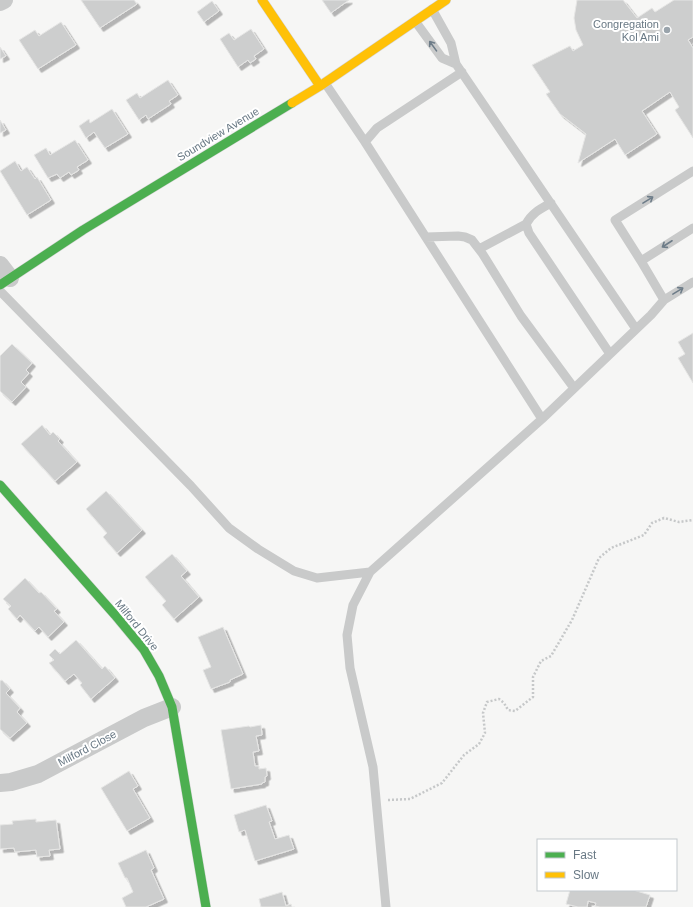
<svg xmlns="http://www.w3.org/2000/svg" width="693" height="907" font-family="Arial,sans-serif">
	<defs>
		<filter id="shadow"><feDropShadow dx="3.5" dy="3.5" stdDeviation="0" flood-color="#0004"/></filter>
	</defs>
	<rect width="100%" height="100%" fill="#f6f6f5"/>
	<!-- building -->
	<path fill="#cdcece" stroke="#e6e6e5" filter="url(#shadow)" d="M81 0H134L137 4 100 28Z
		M322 0H349L331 13Z
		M577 0H623L637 18 652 8 655 12 674 0H693V37L688 40 693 48V138L675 110 679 107 670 92 642 111 657 134 625 155 615 139 578 163 586 134 560 114 546 94 550 92 532 65 570 46 573 51 583 45 576 30 574 18Z
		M212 1 219 11 204 22 197 12Z
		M61 22 76 45 38 69 19 40 35 30 39 36Z
		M251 29 264 49 254 56 256 59 250 63 248 60 238 67 220 39 229 33 234 40Z
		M0 47 6 56 0 59Z
		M168 80 178 95 169 101 171 104 148 119 146 115 139 120 126 100 137 93 140 98Z
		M112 109 128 134 105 148 94 132 86 138 79 126 89 119 90 123Z
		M0 120 6 130 0 133Z
		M75 140 88 160 77 167 79 170 71 175 69 172 60 178 57 174 48 178 34 155 46 148 50 155Z
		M15 161 21 171 27 167 35 179 37 177 51 200 27 215 0 171Z
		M693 333V383L678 358 685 354 678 342Z
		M12 344 32 363 26 370 29 373 21 382 26 387 12 402 0 391V356Z
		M42 425 50 435 53 432 60 439 58 441 77 462 55 481 21 444Z
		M106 491 142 530 117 553 103 537 107 533 86 509Z
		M172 554 187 571 181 576 199 597 174 619 162 605 166 601 145 577Z
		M25 578 39 593 41 592 57 609 54 611 64 622 48 637 39 627 35 631 20 615 17 619 8 609 11 606 3 599Z
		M223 627 243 674 230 680V682L211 689 203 670 211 667 198 637Z
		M76 640 102 669 105 666 115 678 91 699 80 685 82 683 74 674 65 681 49 663 54 660 49 655 55 649 60 654Z
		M2 680 10 689 6 693 20 708 17 712 27 723 10 738 0 729V681Z
		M261 725 262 735 256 736 259 751 253 752 255 766H259V769L266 768 267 776 265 777V782L262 783V784L231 789 221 730 249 726 250 727Z
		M129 771 138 786 133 789 150 818 127 831 101 788Z
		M266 805 272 821 269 822 275 839 289 835 294 849 255 861 245 830 239 832 234 815Z
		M36 819V822L56 820 60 849 49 850 50 856 37 857 36 850 15 852 14 848 0 849V825L13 824 12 821Z
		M146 850 154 868 151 870 164 899 146 907H126L122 898 133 892 127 878H125L118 863Z
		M570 890H633L650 895 646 907H600L595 906 596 903 588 901 587 907H578L566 904Z
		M282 892 286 906 291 904 292 907H261L259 899Z"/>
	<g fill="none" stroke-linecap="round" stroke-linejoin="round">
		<!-- fast casing -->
		<g stroke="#d2d3d3" stroke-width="10">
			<path id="fast" d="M0 285 83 230 292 103
				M0 485 115 615 144 650 159 676 172 707 206 907"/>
		</g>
		<!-- slow casing -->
		<g stroke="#d2d3d3" stroke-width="10">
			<path id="slow" d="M262 0 320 86
				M292 103 320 86 446 0"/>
		</g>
		<!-- path -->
		<path stroke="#c6c8c9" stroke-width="2.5" stroke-dasharray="2 2" stroke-linecap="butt" d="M388 800 410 799 442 783 464 755 479 744 485 733 483 713 487 702 499 699 504 703 508 710 515 711 533 697V677L541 661 551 656 572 620 599 558 611 548 644 535 652 523 664 518 679 522 693 520"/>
		<!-- lane -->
		<path stroke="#c9caca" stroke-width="9" d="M432 9 451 43 456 64 636 329
			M415 21 442 58 456 64
			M325 83 365 142 542 419 651 315 664 300 641 261 615 220 693 171
			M365 142 377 128 462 72
			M551 203C540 209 532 213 526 224L529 233 610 354
			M426 237 458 236 465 237 472 240 482 253 521 316 574 388
			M479 249 526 224
			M641 261 693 228
			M0 291 191 486 229 528 258 549 294 571 317 578 370 572
			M664 300 693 282
			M386 907 373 767 350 668 347 635 353 605 370 572 542 419"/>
		<!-- street -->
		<path stroke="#c9caca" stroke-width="18" d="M0 2 4 0
			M0 265 10 278
			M0 783 11 782 38 774 144 718 172 707"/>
		<!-- fast -->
		<use href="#fast" stroke="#4caf50" stroke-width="9"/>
		<!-- slow -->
		<use href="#slow" stroke="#ffc107" stroke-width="9"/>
	</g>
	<!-- one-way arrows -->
	<defs><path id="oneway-shaft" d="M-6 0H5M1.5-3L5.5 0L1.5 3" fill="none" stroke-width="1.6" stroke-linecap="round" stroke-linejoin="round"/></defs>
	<g stroke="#6d7c88">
		<use href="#oneway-shaft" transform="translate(433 46) rotate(-126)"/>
		<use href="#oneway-shaft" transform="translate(648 200) rotate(-32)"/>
		<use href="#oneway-shaft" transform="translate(667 244) rotate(147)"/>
		<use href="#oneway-shaft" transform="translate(678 291) rotate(-31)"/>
	</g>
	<!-- markers -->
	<circle fill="#9aa4ac" stroke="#fff" stroke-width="1.5" cx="667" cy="30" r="4"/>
	<g text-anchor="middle" stroke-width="4" stroke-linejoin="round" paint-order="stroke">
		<!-- poi labels -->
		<g font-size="11" fill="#687884" stroke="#fff" text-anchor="end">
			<text x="659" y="28">Congregation<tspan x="659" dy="13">Kol Ami</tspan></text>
		</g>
		<!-- street labels -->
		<g font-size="11" fill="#687884" stroke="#fff">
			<text transform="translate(218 134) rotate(-31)" y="4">Soundview Avenue</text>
			<text transform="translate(137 625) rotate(51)" y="4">Milford Drive</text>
			<text transform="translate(87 748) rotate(-28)" y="4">Milford Close</text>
		</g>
	</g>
	<!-- legend -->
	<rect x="537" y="839" width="140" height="52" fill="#ffffff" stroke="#c3c9ce"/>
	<rect x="545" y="852" width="20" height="6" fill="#4caf50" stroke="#c3c9ce"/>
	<text x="573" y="859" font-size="12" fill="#687884">Fast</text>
	<rect x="545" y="872" width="20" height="6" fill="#ffc107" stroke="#c3c9ce"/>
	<text x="573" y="879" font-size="12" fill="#687884">Slow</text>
</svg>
